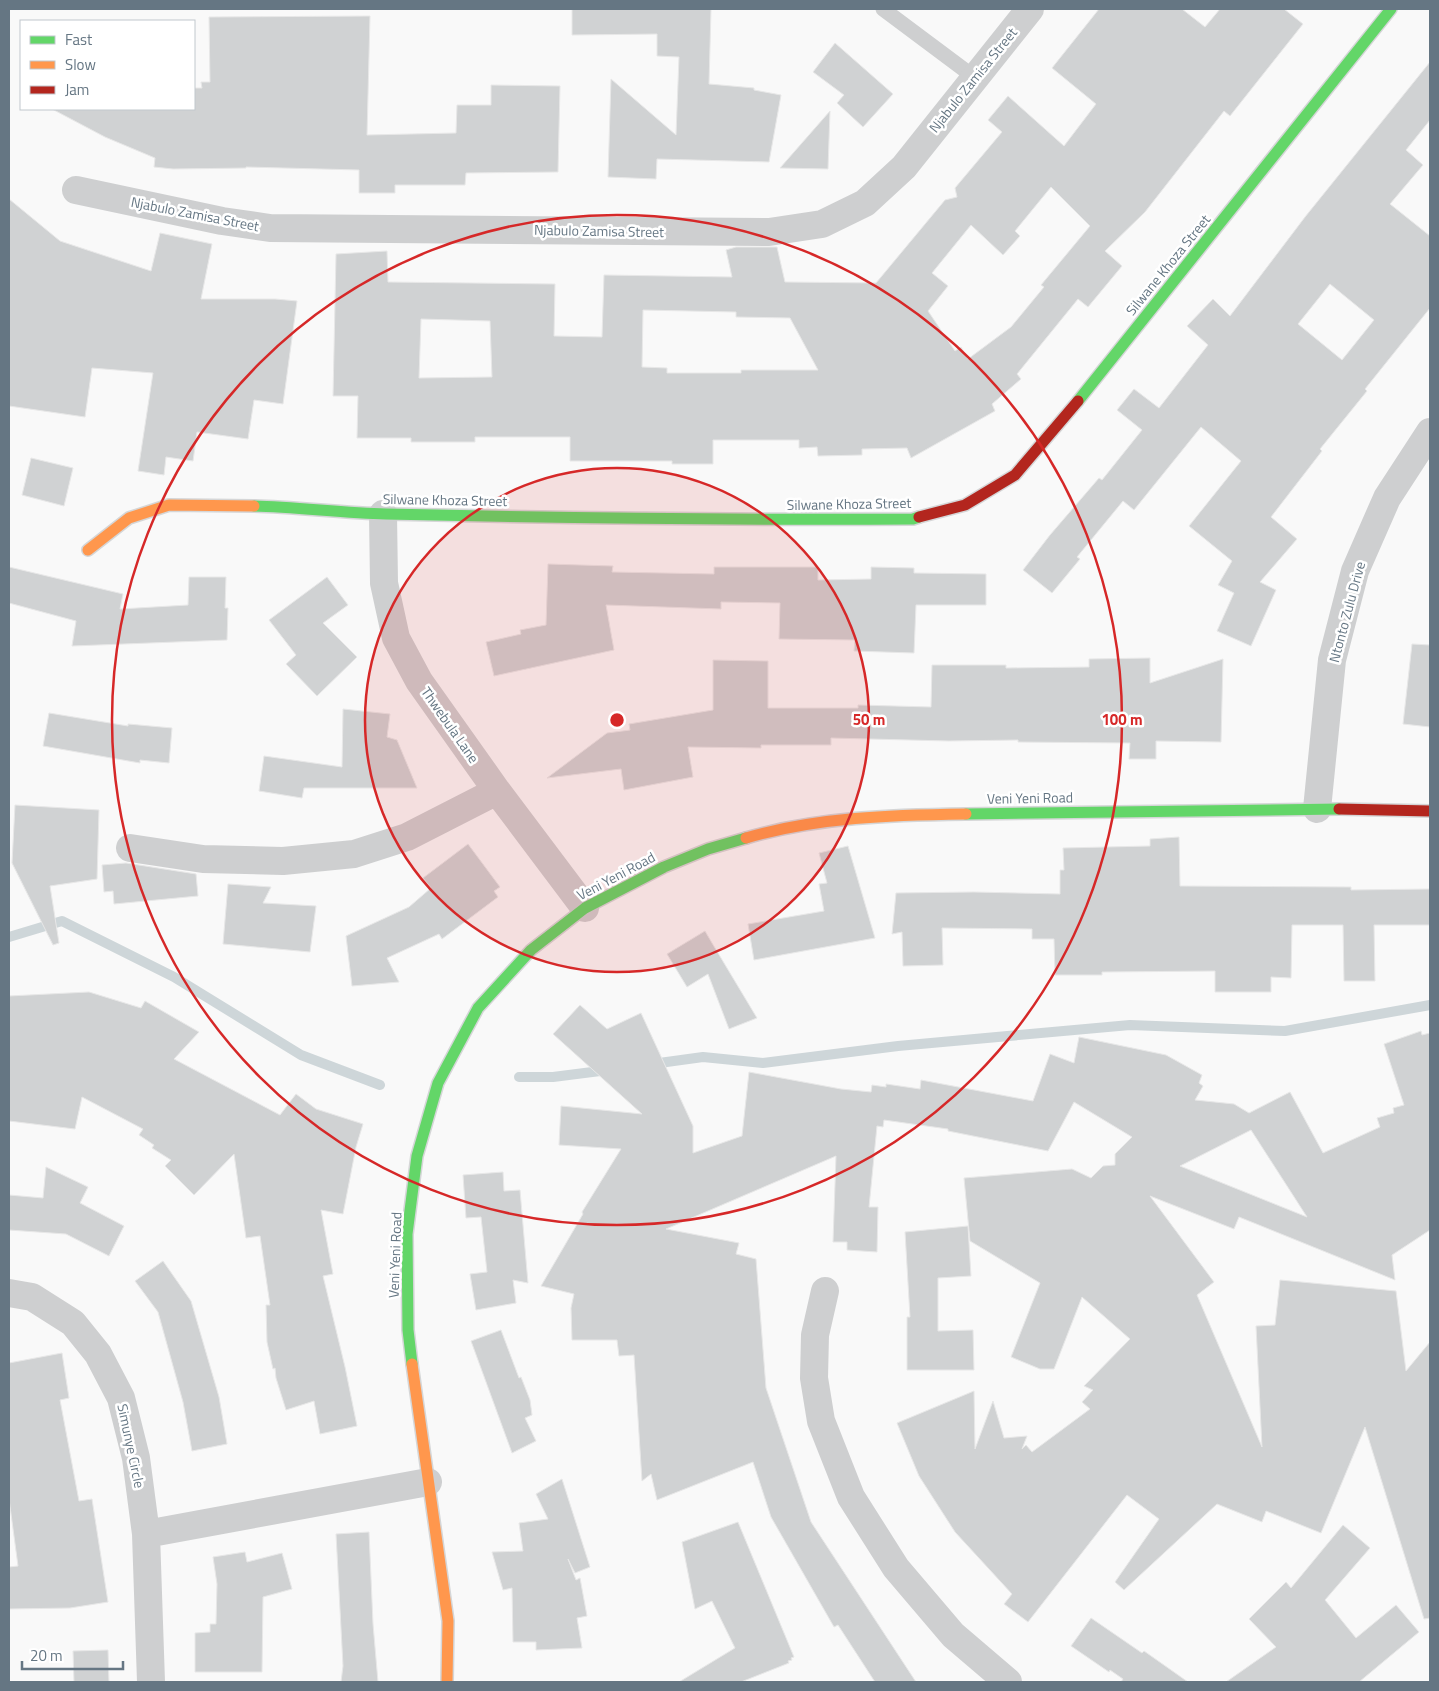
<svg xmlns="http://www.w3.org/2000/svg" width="1439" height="1691" font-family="'Titillium Web',sans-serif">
	<rect width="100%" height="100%" fill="#f9f9f9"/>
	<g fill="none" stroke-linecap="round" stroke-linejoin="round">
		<!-- stream -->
		<path stroke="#ced6d9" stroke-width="10" d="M9 937 62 921 174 977 301 1055 380 1085
			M652 1064 703 1057 763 1063 898 1046 1130 1025 1285 1031 1430 1005
			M519 1077H553L608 1070"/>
	</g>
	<!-- building -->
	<path fill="#d0d2d3" stroke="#e8e8e8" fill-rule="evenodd" d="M572 9H711L709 84 754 88V90L781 95 769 162 657 159 656 179 608 177 611 79 676 135 679 57 657 56V34L572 35Z
		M1099 9H1182L1205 27 1220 9H1284L1303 24 1230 116 1224 111 1145 212 1105 251 1122 266 1088 307 1078 299 1017 374 1021 379 992 404 995 411 911 458 907 448 862 449V455L818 456 817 447 799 448V440H713V464H672V461H570V437H475V442H411V438H357L358 396H333L336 254 387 251 388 282 555 284 554 336 602 337 604 275 732 277 726 250 736 247H777L785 282 876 283 945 200 957 197 955 188 1002 132 988 120 1008 96 1064 146 1096 104 1052 68ZM1051 187 1090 226 1041 285 1044 287 1011 327 968 359 961 347 955 351 928 311 948 286 932 273 971 225 1003 255 1020 236 1015 231ZM643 310 736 312V317L790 318 818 370H741V373H667V368L642 367ZM421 319 490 321 492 377 419 378Z
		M370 16 367 135 456 133 457 105H491V85L560 86 558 172 466 173 465 185H395V193H359V170L246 167V168L173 169 154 167 155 158 105 137 52 109H194V88H202L201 82H210L209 17Z
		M835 43 893 94 863 127 837 103 844 95 813 72Z
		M1430 62V120L1406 150 1423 165 1390 204 1430 236V308L1365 389 1367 391 1320 449 1322 451 1271 517 1297 539 1260 582 1276 590 1251 646 1217 631 1234 593 1218 585 1232 561 1189 526 1241 461 1201 427 1134 510 1123 501 1077 557 1080 559 1052 593 1023 570 1050 535 1099 478 1102 480 1142 430 1117 410 1134 389 1159 408 1208 345 1187 326 1213 299 1230 316 1305 217ZM1330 284 1374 320 1342 360 1298 324Z
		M830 111 828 169 780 168Z
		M9 199 60 241 151 271 160 233 212 244 201 299H275L297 301 283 404 254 400 248 439 197 432 193 461 166 457 164 475 138 471 153 373 92 368 85 417 9 406Z
		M31 458 73 468 64 506 22 495Z
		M548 564 613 566 612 572 714 574V567H818V580L871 579V567L914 568V573L986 574V605H916L914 653 854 651 855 640 779 639 780 603 721 602V609L606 605 614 650 494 676 486 642 521 634 520 630 546 625Z
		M9 567 123 594 120 609 188 605 189 577H226L225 608H228L227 640 72 646 76 621 9 603Z
		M327 577 348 605 323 623 357 657 317 696 286 664 296 655 269 620Z
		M1412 644 1430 645V727L1403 724Z
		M1150 658V683L1223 659 1221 742 1156 741V759H1129L1130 743 1018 742V740L949 741 831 738V745H761V748L688 747 693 777 624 790 621 769 547 778 607 733 630 730 629 724 713 710V660L768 661V708H858V705L931 707 932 665H1006V668L1089 667V659Z
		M343 709 390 714 387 737 397 740 417 788H304L302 798 259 791 264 756 342 767Z
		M49 713 128 726V724L172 728 169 763 140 760V763L43 746Z
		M15 805 99 810 97 879 50 886 59 943 53 945 12 863Z
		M1179 837 1180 886 1351 887V890L1430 889V925H1374L1375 981H1344L1343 925H1292L1291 978 1271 977V992H1215V971L1102 972V975H1055L1054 939H1032V929L942 928 943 965 903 966 902 932 892 934 896 893 974 892 1060 894V870H1064L1063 848 1150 846V839Z
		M468 844 500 887 494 891 498 897 442 939 439 934 387 958 399 982 352 986 346 936 409 907 431 888 423 878Z
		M848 846 875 938 754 960 748 924 824 911 819 884 827 883 819 853Z
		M126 863 196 874 198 896 114 904 113 891 104 892 102 865Z
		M228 884 271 887 263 903 316 906 310 952 223 944Z
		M705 931 712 943 757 1018 729 1029 708 974 687 987 667 954Z
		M89 992 141 1008 145 1001 199 1032 174 1059 280 1115 296 1094 316 1109 363 1124 356 1147 343 1214 321 1210 333 1274 323 1276 345 1367 357 1426 320 1434 314 1401 286 1410 276 1378 275 1368 273 1369 267 1342 266 1305H270L260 1236 246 1238 234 1154 194 1195 165 1166 171 1160 152 1148 154 1145 139 1135 143 1129 82 1097 75 1129 9 1121V996Z
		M580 1005 607 1029 641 1013 693 1126V1153L742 1136 749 1072 841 1089 871 1092 872 1085 886 1087V1084L920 1089 921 1080 1033 1101 1050 1054 1074 1063 1079 1037 1166 1055 1202 1075 1199 1083 1203 1086 1195 1100 1234 1104 1249 1113 1290 1092 1323 1153 1380 1127 1377 1118 1394 1113 1393 1108 1404 1105 1384 1044 1421 1031 1422 1035 1430 1033V1230L1392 1255 1395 1280 1239 1217 1234 1229 1150 1196 1214 1282 1197 1295 1262 1447 1256 1326 1275 1325 1280 1280 1396 1291 1406 1371 1430 1342V1618L1424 1619 1365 1427 1321 1533 1266 1511 1262 1522 1217 1504 1124 1590 1115 1582 1159 1519 1127 1495 1028 1622 1004 1604 1012 1594 955 1532 919 1476 897 1423 974 1391 975 1449 993 1401 1004 1438 1027 1436 1022 1449 1026 1445 1032 1452 1090 1409 1082 1402 1093 1390 1084 1386 1130 1339 1082 1297 1054 1369H1040L1011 1357 1040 1283 970 1241 964 1178 1072 1169 1091 1178 1103 1166 1115 1165V1154L1132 1137 1074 1102 1048 1151 948 1131V1129L884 1120 883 1127 877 1126 869 1207H878L877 1252 847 1250V1242H833L836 1156 666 1229 739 1243 736 1254 756 1259 766 1388 811 1522 916 1682H875L838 1625 834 1627 771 1517 753 1462 657 1500 651 1474 642 1481 634 1355 619 1356 617 1340H572L571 1308 574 1294 541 1286 583 1214 582 1212 621 1149 559 1145 561 1106 642 1114 553 1034ZM1251 1130 1307 1217 1180 1166Z
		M46 1167 88 1187 80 1203 124 1226 109 1256 66 1234 9 1230V1195L43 1198Z
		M503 1172 504 1191 520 1190 528 1283 513 1280 516 1303 476 1310 470 1274 487 1272 481 1217 466 1218 463 1175Z
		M968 1226 971 1276 938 1278V1331L973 1330 974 1370H907V1317H910L905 1232Z
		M163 1261 191 1301 219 1397 227 1444 192 1451 183 1402 158 1312 135 1281Z
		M501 1330 519 1378 521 1377 530 1400 532 1415 525 1418 536 1441 512 1453 471 1341Z
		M62 1353 69 1398 60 1400 79 1501 92 1499 108 1602 70 1608 9 1609V1567L18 1566 9 1499V1363Z
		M562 1479 590 1567 575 1573 568 1559 576 1580 580 1578 587 1616 577 1618 582 1648 536 1650V1642H513L512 1588 503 1590 492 1552 523 1551 519 1523 548 1519 536 1494Z
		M738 1522 794 1657 791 1658 792 1660 788 1661 789 1663 741 1682H679L735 1648 712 1601 695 1609 682 1542Z
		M1343 1525 1370 1548 1325 1600 1356 1638 1396 1605 1419 1632 1359 1682H1226L1276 1647 1249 1619 1286 1582 1291 1588Z
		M369 1532 373 1624 378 1682H341L343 1666 336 1534Z
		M245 1552 247 1562 282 1553 292 1589 263 1597 262 1672H195V1633L210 1632V1624H216L217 1584 213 1557Z
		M1091 1618 1142 1653 1144 1651 1188 1682H1121L1123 1679 1110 1670 1109 1672 1071 1646Z
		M108 1650 109 1682H74L73 1651Z"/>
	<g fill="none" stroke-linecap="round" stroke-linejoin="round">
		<!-- fast casing -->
		<g stroke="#d5d6d7" stroke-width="14">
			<path id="fast" d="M1078 401 1391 9
				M254 506C298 507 342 513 386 514 562 518 737 520 913 519L919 517
				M966 814 1339 809
				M412 1364 408 1330 407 1234 417 1156 438 1083 478 1008 531 950 585 908 664 867 708 849 746 838"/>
		</g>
		<!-- slow casing -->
		<g stroke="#d5d6d7" stroke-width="14">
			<path id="slow" d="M88 550 129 518 169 505 254 506
				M746 838C817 817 893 815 966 814
				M412 1364 448 1621 447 1682"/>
		</g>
		<!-- jam casing -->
		<g stroke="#d5d6d7" stroke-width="14">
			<path id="jam" d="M919 517 965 505 1015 475 1078 401
				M1339 809 1430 811"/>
		</g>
		<!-- lane -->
		<path stroke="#cecfd0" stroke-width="15" d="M883 9 974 77"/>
		<!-- street -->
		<path stroke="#cecfd0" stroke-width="28" d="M76 190 222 221 270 228 769 232 822 224 865 203 904 167 1030 9
			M383 514 384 583 396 638 419 681 497 791 585 908
			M1317 809 1332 660 1355 571 1387 498 1430 432
			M130 848 203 859 283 861 354 854 407 837 497 791
			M825 1291 815 1335 814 1378 821 1421 851 1497 896 1568 953 1635 1008 1682
			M9 1293 32 1297 73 1323 98 1354 121 1398 136 1458 146 1534 151 1682
			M146 1534 428 1482"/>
		<!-- fast -->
		<use href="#fast" stroke="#63d668" stroke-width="11"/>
		<!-- slow -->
		<use href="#slow" stroke="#ff974d" stroke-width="11"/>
		<!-- jam -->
		<use href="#jam" stroke="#b3261e" stroke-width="11"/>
	</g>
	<!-- distance rings -->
	<circle cx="617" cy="720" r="252" fill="#d62828" fill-opacity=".12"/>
	<g fill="none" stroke="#d62828" stroke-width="2.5">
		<circle cx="617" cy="720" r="252"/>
		<circle cx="617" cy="720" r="505"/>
	</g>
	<g text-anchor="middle" stroke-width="5" stroke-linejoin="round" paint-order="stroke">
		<!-- street labels -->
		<g font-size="14" fill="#657683" stroke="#fff">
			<text transform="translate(973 80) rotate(-51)" y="5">Njabulo Zamisa Street</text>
			<text transform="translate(195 214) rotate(11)" y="5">Njabulo Zamisa Street</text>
			<text transform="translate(599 231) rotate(1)" y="5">Njabulo Zamisa Street</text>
			<text transform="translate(1168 265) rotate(-51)" y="5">Silwane Khoza Street</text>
			<text transform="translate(445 500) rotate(1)" y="5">Silwane Khoza Street</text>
			<text transform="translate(849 504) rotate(-1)" y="5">Silwane Khoza Street</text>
			<text transform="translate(1347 612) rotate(-75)" y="5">Ntonto Zulu Drive</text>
			<text transform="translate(450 725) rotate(55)" y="5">Thwebula Lane</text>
			<text transform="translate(1030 798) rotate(-1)" y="5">Veni Yeni Road</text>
			<text transform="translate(616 876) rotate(-28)" y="5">Veni Yeni Road</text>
			<text transform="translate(395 1255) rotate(-88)" y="5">Veni Yeni Road</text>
			<text transform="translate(131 1446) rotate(78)" y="5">Simunye Circle</text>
		</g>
	</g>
	<circle cx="617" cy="720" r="8" fill="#d62828" stroke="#fff" stroke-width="2.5"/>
	<g font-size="15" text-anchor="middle" font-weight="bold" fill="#d62828" stroke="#fff" stroke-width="5" stroke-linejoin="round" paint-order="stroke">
		<text x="869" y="725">50 m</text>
		<text x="1122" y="725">100 m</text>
	</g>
	<!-- border -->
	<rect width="1439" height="1691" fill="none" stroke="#657683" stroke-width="20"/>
	<!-- legend -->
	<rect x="20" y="20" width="175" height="90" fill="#ffffff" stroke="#c1c8cd"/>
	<rect x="30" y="36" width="25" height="8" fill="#63d668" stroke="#c1c8cd"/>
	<text x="65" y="45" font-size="15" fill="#657683">Fast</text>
	<rect x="30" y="61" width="25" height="8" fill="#ff974d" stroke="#c1c8cd"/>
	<text x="65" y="70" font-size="15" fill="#657683">Slow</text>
	<rect x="30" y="86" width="25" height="8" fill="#b3261e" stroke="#c1c8cd"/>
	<text x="65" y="95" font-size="15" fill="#657683">Jam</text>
	<!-- scale -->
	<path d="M22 1661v8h101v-8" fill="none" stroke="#657683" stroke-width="2.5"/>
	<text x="30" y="1661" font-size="15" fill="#657683" stroke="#ffffff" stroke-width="4" paint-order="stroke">20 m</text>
</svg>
